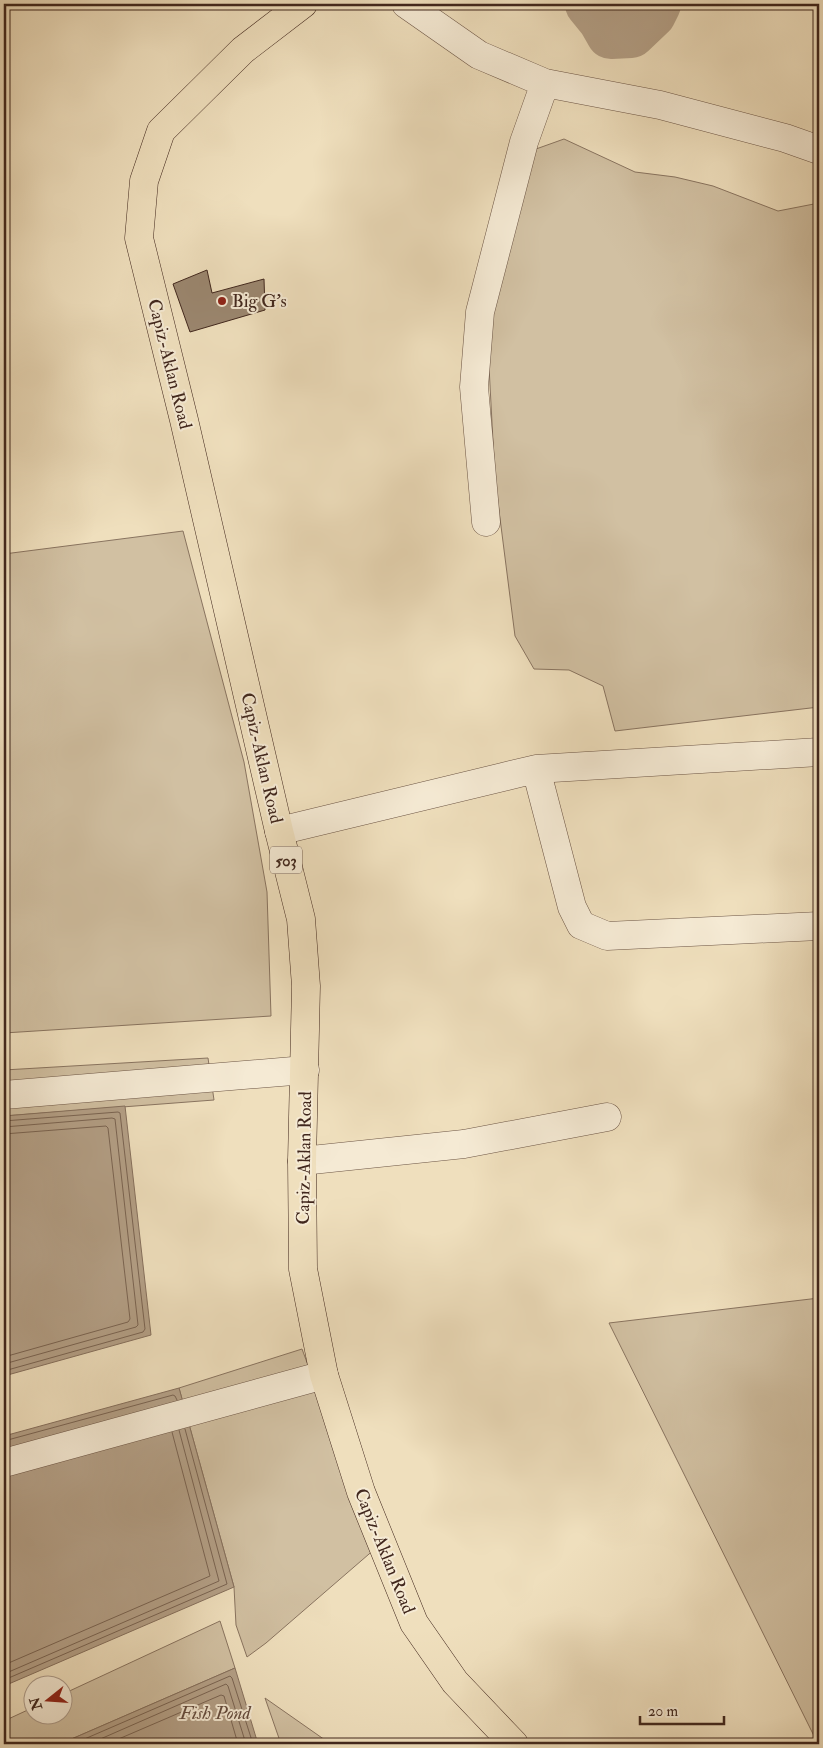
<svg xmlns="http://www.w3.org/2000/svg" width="823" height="1748" font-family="'IM FELL Double Pica',serif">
	<rect width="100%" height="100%" fill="#efdfbd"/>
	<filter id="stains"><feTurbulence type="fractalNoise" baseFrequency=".004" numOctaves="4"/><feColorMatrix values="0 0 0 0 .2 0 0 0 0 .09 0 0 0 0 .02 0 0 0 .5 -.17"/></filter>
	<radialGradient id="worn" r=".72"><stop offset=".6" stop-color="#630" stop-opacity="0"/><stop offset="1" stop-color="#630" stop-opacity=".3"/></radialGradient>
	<!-- green -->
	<path fill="#d1c0a2" stroke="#897460" d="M564 139 635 172 675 177 713 186 778 211 819 203V707L615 731 603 686 569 670 534 669 515 636 495 479 487 329 522 154Z
		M183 531 244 762 267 892 271 1016 4 1033V554Z
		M208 1058 214 1100 4 1116V1070Z
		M819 1298V1744H818L609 1323Z
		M302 1349 376 1548 266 1643 247 1657 236 1625 234 1587 179 1388Z
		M220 1621 235 1668 60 1744H4V1721L32 1708V1716H62L63 1694Z
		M265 1698 325 1740 329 1744H281Z"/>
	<!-- water -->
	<path fill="#b4a087" stroke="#86705d" d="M125 1106 151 1335 4 1376V1116Z
		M179 1388 234 1587 4 1686V1436Z
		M235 1668 258 1744H60Z"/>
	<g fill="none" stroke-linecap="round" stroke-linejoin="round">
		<!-- shore -->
		<path stroke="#7a6452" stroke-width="1" d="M4 1121 118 1112 120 1113 145 1329 143 1332 4 1371
			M4 1127 112 1118 115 1119 138 1325 136 1327 4 1364
			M4 1134 106 1126 108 1128 130 1319 128 1322 4 1357
			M4 1441 173 1395 175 1396 177 1400
			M4 1665 210 1576 172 1432
			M4 1674 219 1581 179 1430
			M4 1680 227 1584 185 1429
			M73 1744 230 1676 232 1678 253 1744
			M89 1744 226 1684 228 1686 246 1744
			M107 1744 221 1695 224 1696 238 1744"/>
		<!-- river -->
		<path stroke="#b4a087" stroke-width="50" d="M590 4 603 20 611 34 631 33 651 14 656 4"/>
	</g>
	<!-- building -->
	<path fill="#9b8770" stroke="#41271d" d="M207 270 212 293 264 279 265 310 190 332 173 284Z"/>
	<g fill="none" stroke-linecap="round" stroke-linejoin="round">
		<!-- minor casing -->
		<g stroke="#6c5545" stroke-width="29">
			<path id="minor" d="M406 4 479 55 545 83 660 105 785 138 819 150
				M486 522 474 387 480 312 524 142 545 83
				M536 769 572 907 581 925 607 936 819 926
				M279 831 536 769 819 752
				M4 1095 305 1070
				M302 1161 464 1144 607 1117
				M4 1463 324 1375"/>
		</g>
		<!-- major casing -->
		<g stroke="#41271d" stroke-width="29">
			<path id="major" d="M303 4 243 50 161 131 144 181 139 238 184 420 279 831 301 919 306 986 302 1161 303 1269 324 1375 361 1492 414 1623 455 1682 514 1744"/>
		</g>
		<!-- minor -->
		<use href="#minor" stroke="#f5ead4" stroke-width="28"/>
		<!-- major -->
		<use href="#major" stroke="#efdfbd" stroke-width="28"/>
	</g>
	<!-- markers -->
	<circle fill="#8f2418" stroke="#f5ead4" stroke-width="2" cx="222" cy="301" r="5"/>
	<g text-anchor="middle" stroke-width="4" stroke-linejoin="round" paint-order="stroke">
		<!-- shield labels -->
		<rect fill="#f5ead4" stroke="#776254" stroke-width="1" x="270" y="846.5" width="32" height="27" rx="4"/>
		<g font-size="16" font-weight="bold" fill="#41271d">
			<text x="286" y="866">503</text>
		</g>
		<!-- poi labels -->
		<g font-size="18" fill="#41271d" stroke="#f5ead4" text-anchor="start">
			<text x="232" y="307">Big G's</text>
		</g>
		<!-- street labels -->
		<g font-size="18" fill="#41271d" stroke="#f5ead4">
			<text transform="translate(170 364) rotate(76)" y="6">Capiz-Aklan Road</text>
			<text transform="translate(262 758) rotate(77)" y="6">Capiz-Aklan Road</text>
			<text transform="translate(304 1158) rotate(-89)" y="6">Capiz-Aklan Road</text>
			<text transform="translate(385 1551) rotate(68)" y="6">Capiz-Aklan Road</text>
		</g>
		<!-- water labels -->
		<g font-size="19" font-style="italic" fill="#644b3d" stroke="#f5ead4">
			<text x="215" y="1719">Fish Pond</text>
		</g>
	</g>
	<!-- margin -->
	<rect width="823" height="1748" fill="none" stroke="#efdfbd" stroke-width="20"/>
	<rect x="5" y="5" width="813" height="1738" fill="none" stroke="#41271d" stroke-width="2.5"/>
	<rect x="10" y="10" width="803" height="1728" fill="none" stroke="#41271d"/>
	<!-- north arrow -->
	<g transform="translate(48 1700) rotate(253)"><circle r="24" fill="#f5ead4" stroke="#ad9c8b"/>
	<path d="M0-4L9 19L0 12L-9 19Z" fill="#8f2418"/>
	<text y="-8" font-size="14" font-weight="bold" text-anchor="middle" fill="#41271d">N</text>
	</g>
	<!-- scale -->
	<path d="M640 1716v8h84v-8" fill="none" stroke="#41271d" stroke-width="2.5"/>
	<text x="648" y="1716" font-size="15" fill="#41271d" stroke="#f5ead4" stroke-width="4" paint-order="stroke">20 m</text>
	<rect width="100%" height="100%" filter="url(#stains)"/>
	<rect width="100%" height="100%" fill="url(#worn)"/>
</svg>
